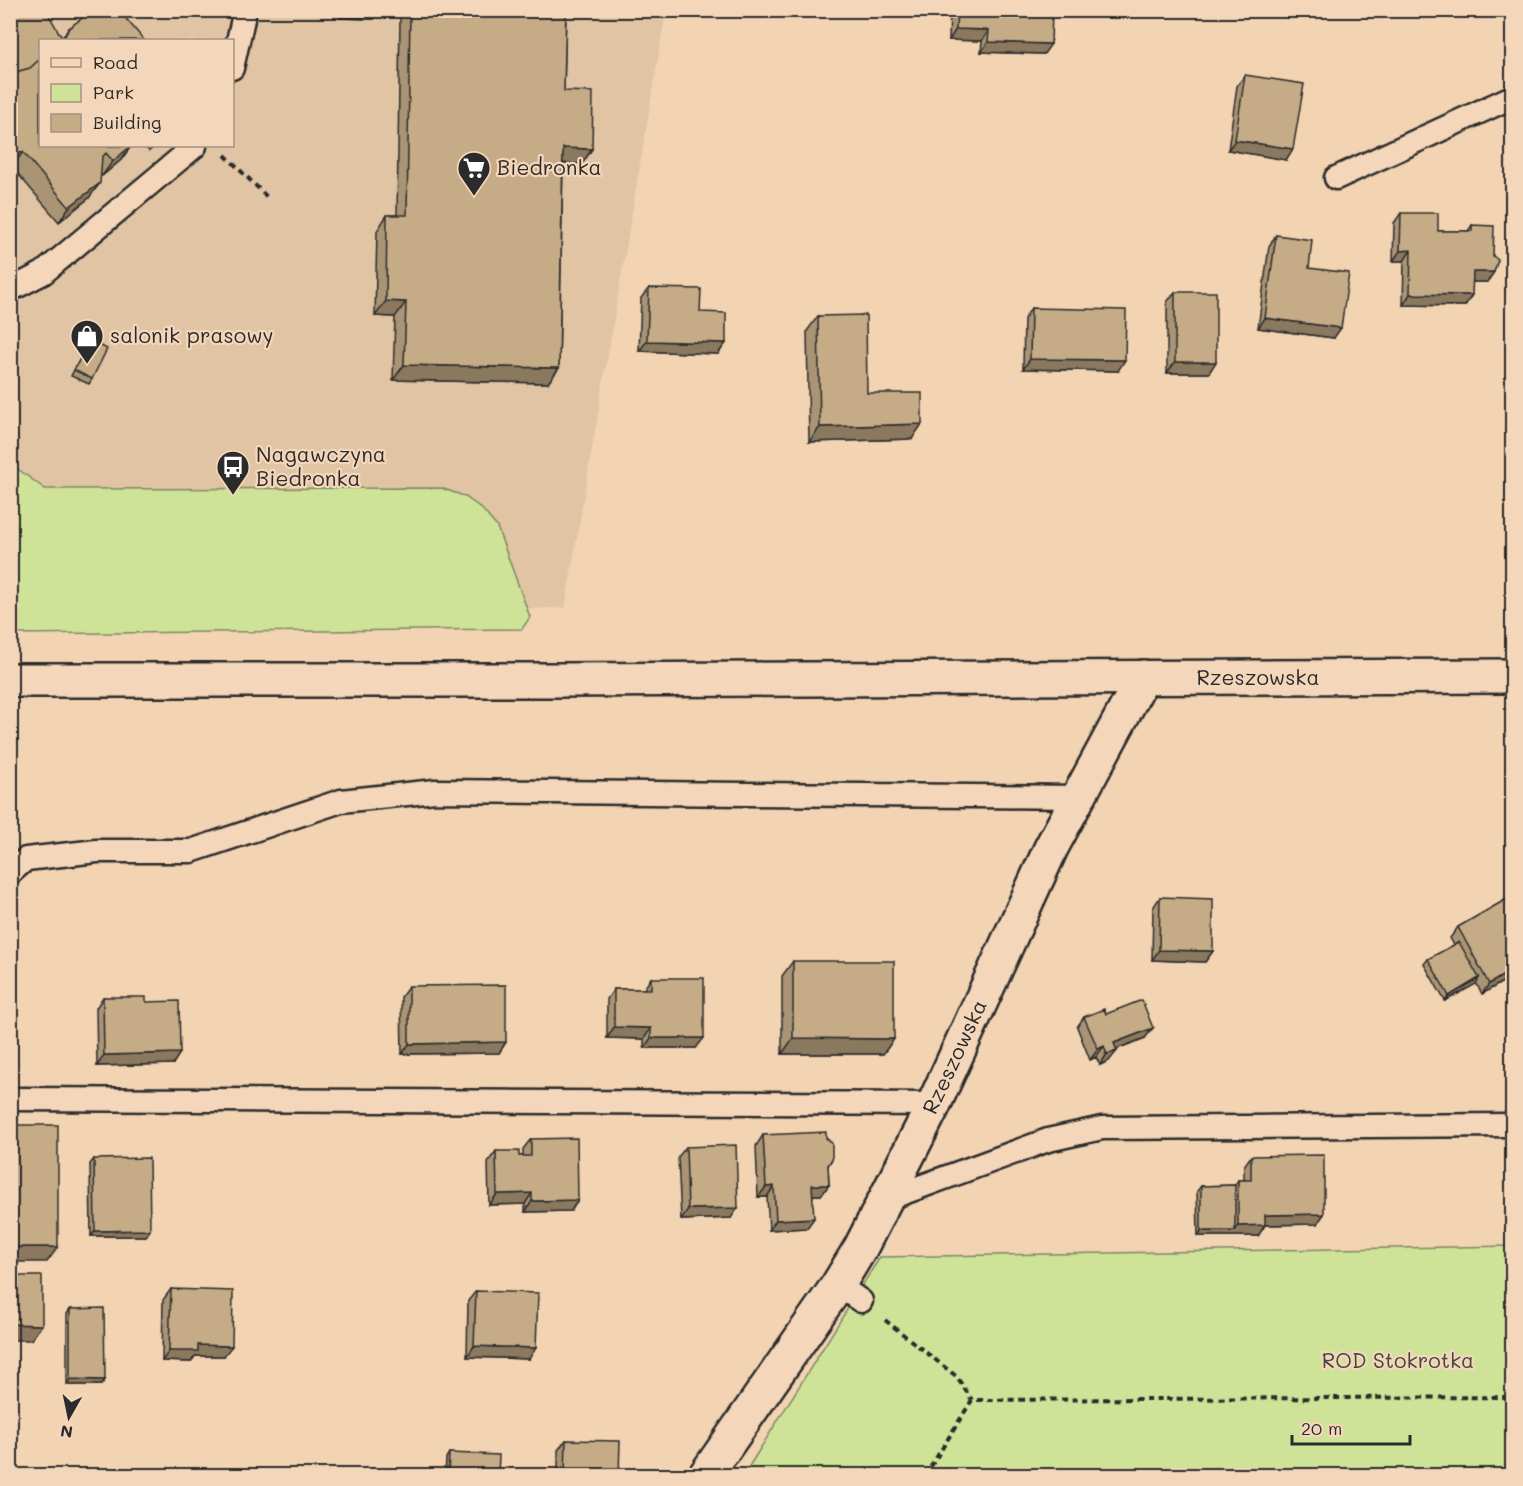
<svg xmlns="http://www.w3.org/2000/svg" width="1523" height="1486" font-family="Mali,sans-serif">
	<rect width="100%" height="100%" fill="#f2d3b2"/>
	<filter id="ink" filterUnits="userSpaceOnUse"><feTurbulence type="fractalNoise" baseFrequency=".0167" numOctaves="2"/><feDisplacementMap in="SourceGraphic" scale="12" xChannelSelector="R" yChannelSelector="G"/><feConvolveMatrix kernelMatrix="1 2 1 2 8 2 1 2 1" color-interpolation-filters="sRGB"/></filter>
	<g filter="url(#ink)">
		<!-- built -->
		<path fill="#e0c4a3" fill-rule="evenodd" d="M10 11H666L565 608 11 615ZM40 40H232V146H40Z"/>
		<!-- green -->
		<path fill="#cfe398" stroke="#7d8762" stroke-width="1.5" d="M11 464 45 489 441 488 464 496 481 508 497 527 530 617 522 629 11 634Z
			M1512 1246V1475L743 1476 880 1257Z"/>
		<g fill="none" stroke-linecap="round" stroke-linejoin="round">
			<!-- lane casing -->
			<g stroke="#2b2b2b" stroke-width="27">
				<path id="lane" d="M232 68 245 10
					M1336 178 1512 97
					M10 290 43 273 195 146
					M10 873 26 859 97 851H191L341 801 435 791 1079 797
					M10 1099 934 1104
					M887 1199 1048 1140 1102 1128 1512 1125
					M838 1285 861 1301"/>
			</g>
			<!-- street casing -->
			<g stroke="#2b2b2b" stroke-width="38">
				<path id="street" d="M705 1476 838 1285 861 1247 934 1104 1051 848 1143 677"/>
			</g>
			<!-- secondary casing -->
			<g stroke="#2b2b2b" stroke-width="38">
				<path id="secondary" d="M10 680H556L1512 676"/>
			</g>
			<!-- path -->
			<path stroke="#2b2b2b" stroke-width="4" stroke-dasharray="6 4.5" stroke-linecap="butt" d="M225 155 269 199
				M885 1320 956 1376 972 1400
				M925 1476 972 1400 1512 1397"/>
			<!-- lane -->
			<use href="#lane" stroke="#f4d6ba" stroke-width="22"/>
			<!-- street -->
			<use href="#street" stroke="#f4d6ba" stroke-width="33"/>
			<!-- secondary -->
			<use href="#secondary" stroke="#f4d6ba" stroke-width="33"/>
		</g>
		<!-- wall -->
		<path fill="#a99474" stroke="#2b2b2b" stroke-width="1.5" d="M10 10H48L46 12 62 38 69 28 84 17 89 10H122L40 146H156L149 151 146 148 131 146 121 160 102 176 100 174 89 198 59 222 12 167H10Z
			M341 10H378V14L374 19 340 18Z
			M405 10H566L564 91 592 149 582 164H563L559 368 548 383 393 380 395 317 375 316 377 231 387 215H397L400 19Z
			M950 10H1052L1044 54 981 52 982 41 949 40Z
			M1245 75 1286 160 1228 150 1237 86Z
			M1401 213 1438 231H1468L1472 225 1493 256 1494 272 1487 282H1472L1465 306 1403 305 1404 261H1393L1394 223Z
			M1276 235 1309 268 1334 338 1258 328 1269 246Z
			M649 288 700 312 726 343 718 354 639 351 641 298Z
			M1175 292 1209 373H1167V302Z
			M1031 308 1118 371 1023 369 1024 319Z
			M818 316 867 393 912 439 809 442 807 331Z
			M90 340 92 379 89 384 71 376Z
			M1512 896V989H1511L1506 980 1482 994 1476 983 1445 1001 1424 964 1428 959 1454 945 1450 938 1458 927Z
			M1160 897 1213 951 1205 962 1152 960 1153 908Z
			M793 961 894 1039 883 1054H782V976Z
			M651 978 696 1048H644V1039L607 1038V999L614 989H644Z
			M409 986 506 1042 499 1053 402 1054 401 997Z
			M103 997 146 1002 173 1064 97 1066 96 1008Z
			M1106 1014 1145 1038 1116 1049 1109 1061 1100 1065 1096 1057 1090 1060 1077 1027 1084 1017Z
			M763 1135 826 1138 832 1159 828 1166 829 1185 821 1195H813L807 1228 769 1230 767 1197H758L756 1146Z
			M531 1139 578 1200 571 1211 525 1212V1204L489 1205 488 1162 496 1151 519 1156H523V1149Z
			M686 1147 731 1218 681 1220 678 1157Z
			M1251 1156 1324 1214 1317 1224 1265 1225 1258 1236H1198L1197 1191 1201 1186 1235 1185 1238 1180H1244V1166Z
			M94 1159 150 1230 146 1236H91L90 1164Z
			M171 1289 224 1356H195L191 1362 162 1361 163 1300Z
			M476 1291 529 1359 467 1357 468 1301Z
			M70 1309 105 1380 101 1385H67V1314Z
			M566 1440 619 1476H558V1450Z
			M449 1453 498 1476H445L446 1458Z"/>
		<!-- shaded-wall -->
		<path fill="#8a785e" stroke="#2b2b2b" stroke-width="1.5" d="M344 13 378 14 374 19 340 18Z
			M956 29 989 30 982 41 949 40Z
			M988 42 1051 44 1044 54 981 52Z
			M1235 140 1293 149 1286 160 1228 150Z
			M129 146H148L146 148 131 146 121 160 102 176 113 161Z
			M563 148 592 149 582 164 552 163Z
			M13 152H23L12 167H10V156Z
			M100 183 89 198 59 222 69 207Z
			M1411 250 1404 261H1393L1400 251Z
			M1473 272H1494L1487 282H1465Z
			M1410 294 1472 295 1465 306 1403 305Z
			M386 301 406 302 395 317 375 316Z
			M1265 318 1341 328 1334 338 1258 328Z
			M647 341 726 343 718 354 639 351Z
			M1030 359 1125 360 1118 371 1023 369Z
			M1175 362H1216L1209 373H1167Z
			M404 365 559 368 548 383 393 380Z
			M922 424 912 439 809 442 820 427Z
			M1159 950 1213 951 1205 962 1152 960Z
			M1512 970 1506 980 1482 994 1489 984Z
			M1479 978 1476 984 1445 1001 1449 996Z
			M614 1027 651 1028 644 1039 607 1038Z
			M1153 1028 1145 1038 1106 1053 1114 1043Z
			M651 1038H704L696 1048H644Z
			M793 1038 894 1039 883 1054H782Z
			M506 1042 499 1053 402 1054 409 1044Z
			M1104 1046 1096 1057 1090 1060 1098 1049Z
			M1117 1051 1109 1061 1100 1065 1107 1054Z
			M180 1053 173 1064 97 1066 104 1055Z
			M812 1185H829L821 1195H805Z
			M774 1186 767 1197H758L766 1187Z
			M532 1193 525 1204 489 1205 497 1194Z
			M578 1200 571 1211 525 1212 532 1201Z
			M738 1208 731 1218 681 1220 688 1209Z
			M1324 1214 1317 1224 1258 1225 1265 1215Z
			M814 1218 807 1228 769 1230 776 1220Z
			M1265 1225 1258 1236H1198L1201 1231H1235L1238 1226Z
			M150 1230 146 1236H91L95 1231Z
			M10 1247H58L47 1262H10Z
			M10 1324 42 1325 31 1340H10Z
			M198 1345 232 1346 224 1356H195L191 1362 162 1361 169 1351Z
			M474 1346 536 1348 529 1359 467 1357Z
			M70 1379 105 1380 101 1385H67Z"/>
		<!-- building -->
		<path fill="#c5ac87" stroke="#2b2b2b" stroke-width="1.5" d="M10 10H46L62 38 61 40H40V59L30 68 19 71 10 79Z
			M93 10H122V14L144 40H61L64 38 69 28Z
			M344 10H378V14L344 13Z
			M410 10H566L564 91 593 92 592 149 563 148 559 368 404 365 406 302 386 301 387 215H407Z
			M957 10H1052L1051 44 988 42 989 30 956 29Z
			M40 59V146H131L113 161 106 153 102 157 100 183 69 207 23 152H13L10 148V79L19 71 30 68Z
			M1245 75 1304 84 1293 149 1235 140Z
			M1401 213H1438V231H1472V225L1494 226 1493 256 1498 260 1494 272H1473L1472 295 1410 294 1411 250 1400 251Z
			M1276 235 1312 240 1309 268 1349 273 1341 328 1265 318Z
			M649 288 701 289 700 312 726 313V343L647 341Z
			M1175 292H1216V362H1175Z
			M1031 308 1126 310 1125 360 1030 359Z
			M866 315 867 393H922V424L820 427 818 316Z
			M90 340 107 349 92 379 74 370Z
			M1512 896V970L1489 984 1458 927Z
			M1160 897 1213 899V951L1159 950Z
			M1459 942 1479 978 1449 996 1428 959Z
			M793 961H894V1039L793 1038Z
			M651 978H704V1038H651V1028L614 1027V989H651Z
			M506 985V1042L409 1044V986Z
			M103 997H146V1002L179 1001 180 1053 104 1055Z
			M1142 1000 1153 1028 1114 1043 1117 1051 1107 1054 1104 1046 1098 1049 1084 1017 1104 1009 1106 1014Z
			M10 1125H58V1247H10Z
			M826 1132V1138L832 1143V1159L828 1165 829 1185H812L814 1218 776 1220 774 1186 766 1187 763 1135Z
			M577 1138 578 1200 532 1201V1193L497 1194 496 1151H519V1156H531V1139Z
			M736 1145 738 1208 688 1209 686 1147Z
			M1324 1155V1214L1265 1215V1225L1238 1226V1180H1251V1156Z
			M149 1158 150 1230 95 1231 94 1159Z
			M1235 1185V1231H1201V1186Z
			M10 1276H42V1325L10 1324Z
			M171 1289 233 1291 232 1346 198 1345V1351H169Z
			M476 1291 538 1293 536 1348 474 1346Z
			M104 1308 105 1380 70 1379V1309Z
			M566 1440 620 1441 619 1476H565Z
			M449 1453 499 1455 498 1476H448Z"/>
	</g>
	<!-- icons -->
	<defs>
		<g id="supermarket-pin" transform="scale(1.725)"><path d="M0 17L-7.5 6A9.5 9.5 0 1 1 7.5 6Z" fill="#2b2b2b" stroke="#f4d6ba"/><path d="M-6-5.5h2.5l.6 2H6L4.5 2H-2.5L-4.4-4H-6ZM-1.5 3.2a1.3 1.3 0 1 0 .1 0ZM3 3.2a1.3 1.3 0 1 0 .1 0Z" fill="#fff"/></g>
		<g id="shop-pin" transform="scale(1.725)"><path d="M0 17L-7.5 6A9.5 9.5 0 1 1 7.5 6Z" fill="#2b2b2b" stroke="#f4d6ba"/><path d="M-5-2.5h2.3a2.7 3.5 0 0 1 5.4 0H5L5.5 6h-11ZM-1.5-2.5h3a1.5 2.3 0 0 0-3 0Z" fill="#fff"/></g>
		<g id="bus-pin" transform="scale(1.725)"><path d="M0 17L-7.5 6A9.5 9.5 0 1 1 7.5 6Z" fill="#2b2b2b" stroke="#f4d6ba"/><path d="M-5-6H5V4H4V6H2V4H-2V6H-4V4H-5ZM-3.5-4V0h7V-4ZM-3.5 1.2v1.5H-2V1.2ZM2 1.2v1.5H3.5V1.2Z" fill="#fff"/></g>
	</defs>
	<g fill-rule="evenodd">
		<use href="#supermarket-pin" x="474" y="168"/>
		<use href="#shop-pin" x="87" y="336"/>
		<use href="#bus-pin" x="233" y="467"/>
	</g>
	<g text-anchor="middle" stroke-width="4.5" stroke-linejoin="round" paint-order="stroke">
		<!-- poi labels -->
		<g font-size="21" fill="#2b2b2b" stroke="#f4d6ba" text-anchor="start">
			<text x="497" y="175">Biedronka</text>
			<text x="110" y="343">salonik prasowy</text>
			<text x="256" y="462">Nagawczyna<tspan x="256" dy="24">Biedronka</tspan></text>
		</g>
		<!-- street labels -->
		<g font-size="21" fill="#2b2b2b" stroke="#f4d6ba">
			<text x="1258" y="685">Rzeszowska</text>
			<text transform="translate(955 1057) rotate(-65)" y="7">Rzeszowska</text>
		</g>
		<!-- park labels -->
		<g font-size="21" fill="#44473b" stroke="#f4d6ba">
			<text x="1398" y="1368">ROD Stokrotka</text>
		</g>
	</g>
	<!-- margin -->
	<rect width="1523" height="1486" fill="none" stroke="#f4d6ba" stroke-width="36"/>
	<rect x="18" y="18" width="1487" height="1450" fill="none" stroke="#2b2b2b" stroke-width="2" filter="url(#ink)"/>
	<!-- legend -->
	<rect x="39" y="39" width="195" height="108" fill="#f4d6ba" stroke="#a49281" stroke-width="1.5"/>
	<rect x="51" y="58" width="30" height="9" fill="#f4d6ba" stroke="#a49281" stroke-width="1.5"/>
	<text x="93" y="69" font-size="18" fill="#2b2b2b">Road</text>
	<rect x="51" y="84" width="30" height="18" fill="#cfe398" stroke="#a49281" stroke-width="1.5"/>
	<text x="93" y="99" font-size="18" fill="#2b2b2b">Park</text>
	<rect x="51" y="114" width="30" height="18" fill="#c5ac87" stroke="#a49281" stroke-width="1.5"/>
	<text x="93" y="129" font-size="18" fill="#2b2b2b">Building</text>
	<!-- north arrow -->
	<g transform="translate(69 1417) rotate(189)" stroke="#f4d6ba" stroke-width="4.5" paint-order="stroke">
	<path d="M0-4.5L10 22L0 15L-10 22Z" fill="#2b2b2b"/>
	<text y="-9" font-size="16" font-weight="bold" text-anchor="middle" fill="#2b2b2b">N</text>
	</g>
	<!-- scale -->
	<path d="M1292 1435v9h118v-9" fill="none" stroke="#2b2b2b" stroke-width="3"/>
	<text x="1301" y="1435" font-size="18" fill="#2b2b2b" stroke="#f4d6ba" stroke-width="4.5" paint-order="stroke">20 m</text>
</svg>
